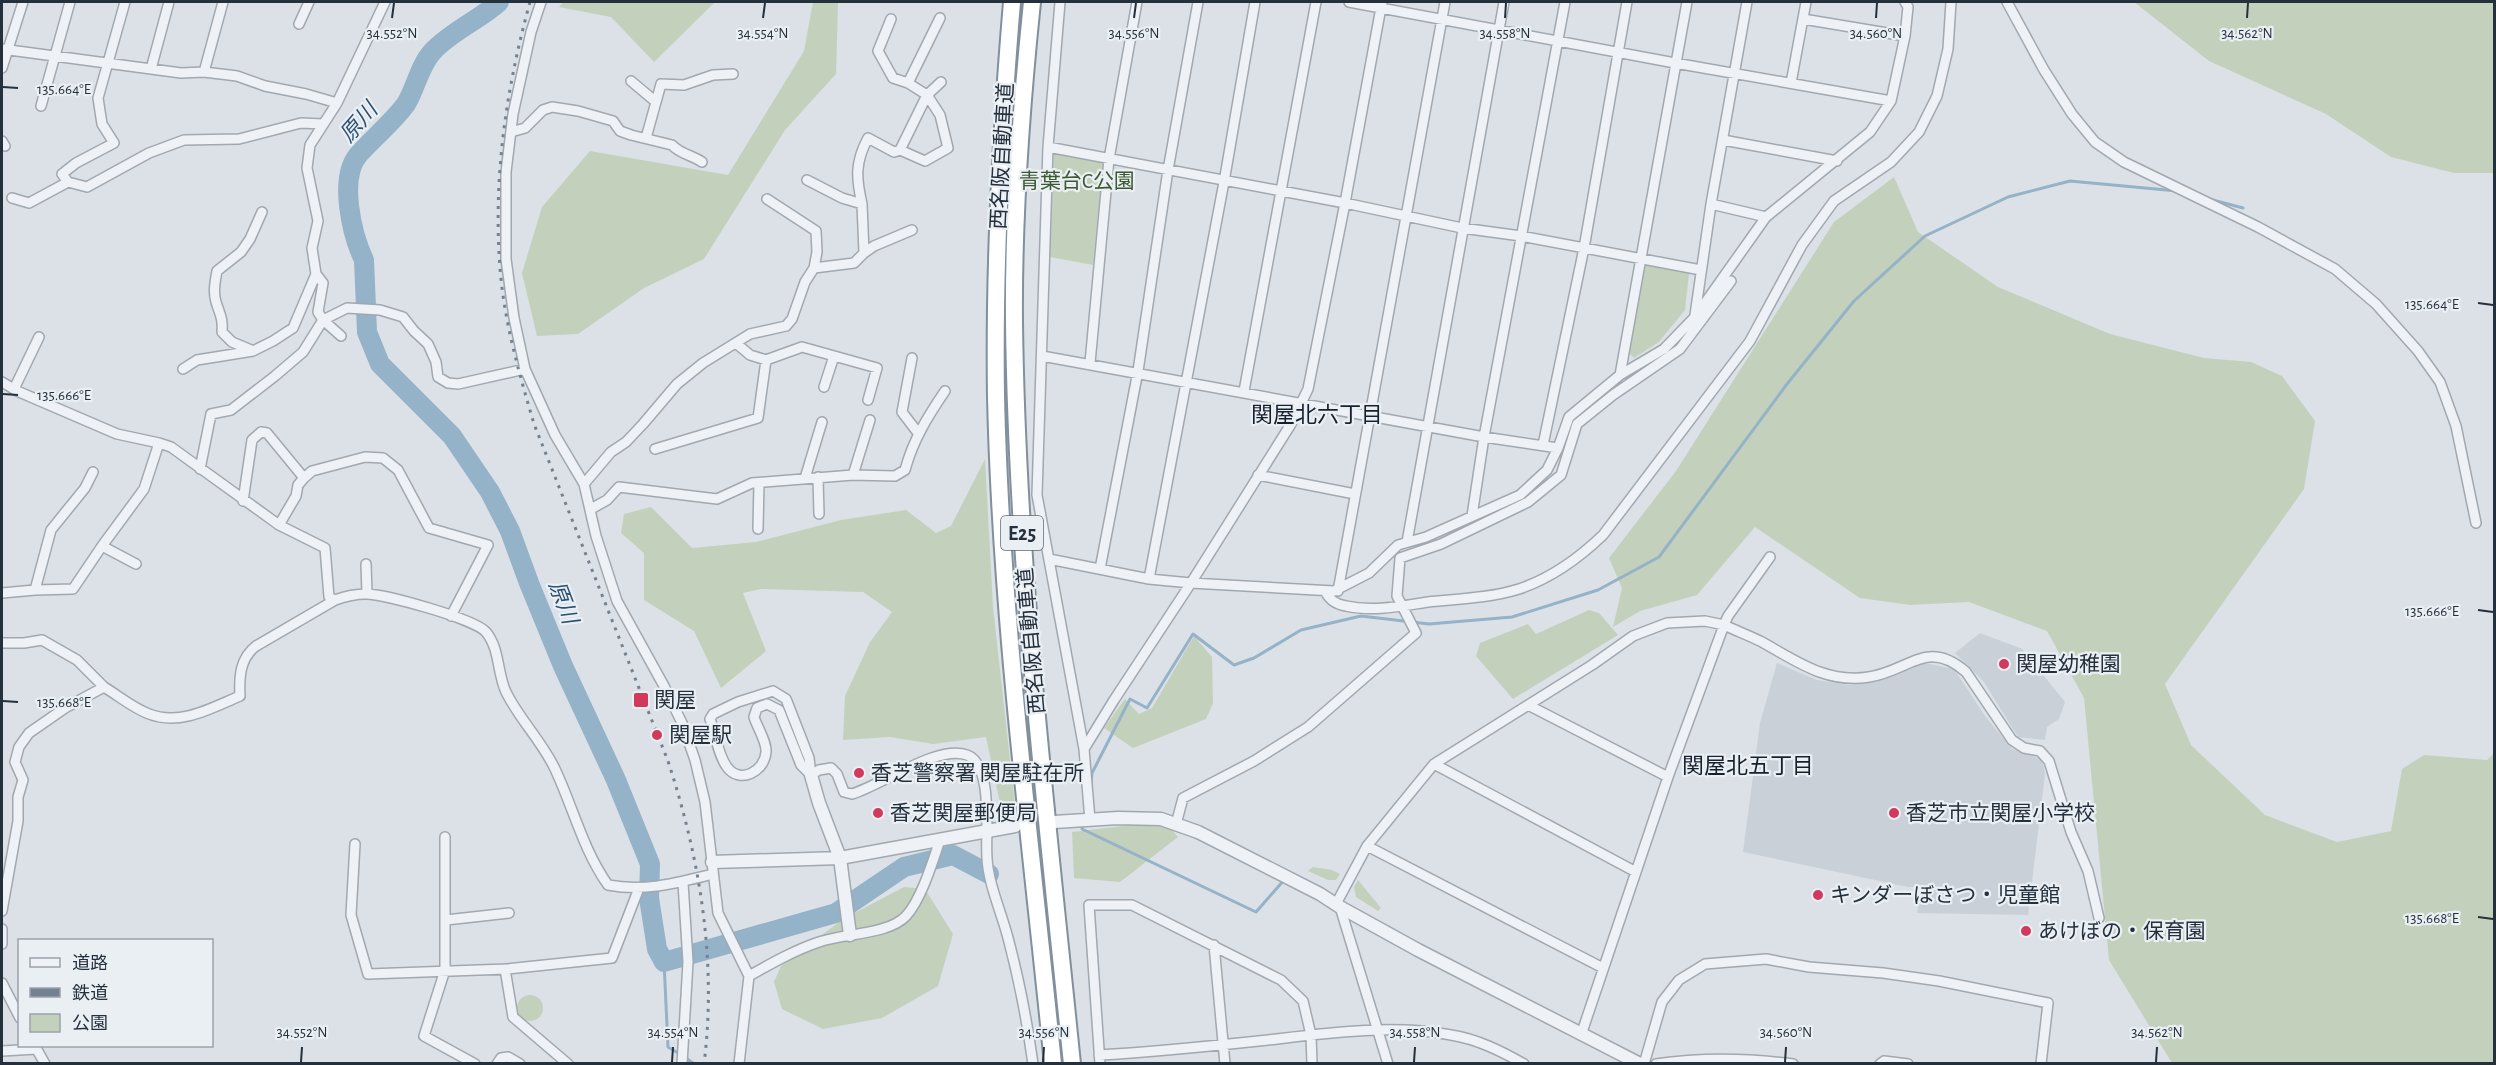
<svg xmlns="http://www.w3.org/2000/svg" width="2496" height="1065" font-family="'Alegreya Sans','Noto Sans JP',sans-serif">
	<rect width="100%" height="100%" fill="#dbe1e6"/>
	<!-- built -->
	<path fill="#c9d0d8" d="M1980 633 2022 649 2065 702 2059 719 2047 727 2045 740 2018 737 1984 682 1955 653Z
		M1920 662 1954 669 1985 716 2012 749 2042 759 2045 774 2028 915 1917 913 1921 887H1908L1743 852 1760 723 1777 663 1817 680 1849 685 1879 681Z"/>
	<!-- green -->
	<path fill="#c3d1bc" d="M563 2H715L654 62 611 17 559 7Z
		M813 2H838L836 74 785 130 704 259 644 288 578 334 537 336 522 273 542 207 590 151 728 175 804 51Z
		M2134 2H2494V173H2454L2391 157 2326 114 2209 61Z
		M1069 151 1103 163 1093 265 1050 257 1054 152Z
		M1894 177 1918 232 1998 287 2110 334 2204 358 2251 362 2282 376 2315 421 2304 489 2165 684 2191 745 2265 815 2337 842 2391 831 2402 769 2424 755 2487 760 2494 753V1063H2172L2109 960 2084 698 2047 631 1969 602 1910 605 1860 598 1755 527 1697 595 1640 611 1613 627 1622 588 1609 558 1676 471 1834 222Z
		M1644 262 1688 270 1689 274 1685 310 1659 342 1634 358 1627 351Z
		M985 459 993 607 1015 805 1000 803 986 737 933 744 890 737 843 740 845 696 870 642 892 612 863 592 761 589 743 593 766 651 721 688 694 631 644 600V553L621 533 624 514 651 507 692 548 756 542 841 520 906 510 936 533 951 526Z
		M1589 610 1599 613 1618 635 1513 699 1476 656 1480 643 1528 624 1536 634Z
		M1194 636 1212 657 1213 703 1206 719 1133 748 1104 728 1125 699 1139 714 1152 708Z
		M1131 825 1169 827 1178 837 1120 882 1074 878 1072 832Z
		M1313 867 1332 870 1340 874 1336 880H1328L1308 871Z
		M1358 880 1381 908 1378 911 1356 897 1354 887Z
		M904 887 925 889 953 934 938 986 882 1018 823 1029 782 1009 774 982 781 966 843 919Z
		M517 1008a13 13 0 1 1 26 0a13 13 0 1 1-26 0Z"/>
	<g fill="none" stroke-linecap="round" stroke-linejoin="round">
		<!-- stream -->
		<path stroke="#94b2c8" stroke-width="3" d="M2209 199 2243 208
			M1091 782 1092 773 1130 699 1147 708 1193 634 1234 665 1254 658 1301 630 1361 616 1429 624 1512 617 1598 590 1659 557 1787 384 1854 301 1925 236 2008 197 2070 181 2177 191
			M1083 823 1082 829 1256 912 1285 879
			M664 962 668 1047 680 1054
			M686 1058 694 1064"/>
		<!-- river -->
		<path stroke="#94b2c8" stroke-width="20" d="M499 2C479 20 452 31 433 51 419 66 416 88 406 104 392 123 374 137 359 154 338 177 352 235 364 260L367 332 380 364 452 436 490 492 510 531 529 583 563 666 616 780 650 864 649 898 657 949 664 962 836 913 904 867 953 855 989 874"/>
		<!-- minor casing -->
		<g stroke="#a1a8b0" stroke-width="12">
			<path id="minor" d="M125 2 98 98 102 124 114 143 76 163 62 174 68 182 87 187 149 153 184 140 239 139 301 123 323 124
				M541 2 531 32 513 114 506 172V259L514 318 525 369 555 435 584 484 596 536 617 601 664 686 682 723 695 760 705 802 718 913 749 976 739 1064
				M1060 2 1048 147 1037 495 1084 749
				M1349 2 1675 63 1891 101
				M2007 2 2044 70 2072 114 2095 142 2124 162 2258 227 2335 269 2376 304 2418 351 2440 382 2456 426 2476 523
				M891 19 878 51 893 78 908 83
				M1803 19 1905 36
				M299 24 309 2
				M2 49 181 73 204 72 237 76 265 86 306 94 337 103
				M2 68 23 2
				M151 69 169 2
				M204 72 223 2
				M631 81 656 102 646 138
				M1791 83 1806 2
				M656 102 661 84 684 85 713 75 733 74
				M41 106 70 2
				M511 132 525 128 543 110 552 107 578 111 613 121 620 131 631 135 672 145C680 154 692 155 702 162
				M1723 140 1837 161
				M2 141 5 146
				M1048 147 1345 203 1462 228 1521 236 1701 270
				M900 150 925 161 948 148 940 115 927 95 941 82
				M807 180 842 198 862 204 864 253 854 263 814 268
				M12 198 29 203 68 182
				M862 204C856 178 855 162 868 138L894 152 900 150 927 95 908 83 940 18
				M1711 204 1766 217
				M864 253 874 246 912 230
				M316 274 323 283 318 312 323 320 347 308 380 310 403 317 414 331 428 344 436 362 438 377 448 383 458 384 525 369
				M1695 315 1711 204 1747 2
				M737 344 750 355 766 360 802 347 877 368 868 400
				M251 350 232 342 222 332C223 318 220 315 216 302 213 292 215 282 217 271L241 252 250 239 262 212
				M1042 356 1484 437 1558 448
				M912 358 902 412 918 433
				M1090 363 1109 159 1137 2
				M183 369 197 360 253 351 273 341 293 328 316 274 312 248 318 221 307 168 310 145 337 103 385 2
				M1620 375 1687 2
				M2 382 17 391 117 434 159 443 144 489 102 546
				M824 387 834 356
				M14 389 39 337
				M1244 391 1316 2
				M159 443 171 447 279 525
				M1543 445 1584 248 1627 2
				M655 449 758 418 766 360
				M200 469 211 414 231 410 275 376 303 352 323 320 341 336
				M853 475 870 420
				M1258 475 1355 494
				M818 477 819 514
				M304 478 312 471 365 457 383 458 398 470 429 528 488 545 451 616
				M805 478 822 422
				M584 484 611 452 626 442 643 424 677 384 703 363 750 334 786 326 792 319 805 282 814 268 817 252 816 231 767 199
				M243 501 252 440 261 432 267 433 304 478 298 485 296 496 279 525 325 548 329 597 335 600
				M591 509 607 500 619 487 717 499 752 483 853 475 895 476 905 470C913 440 928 416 945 391
				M1472 516 1484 437 1565 2
				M758 529 759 483
				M1407 542 1504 2
				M1770 557 1728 616 1724 625C1737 631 1750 636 1762 642 1796 661 1827 684 1869 677 1909 671 1927 638 1966 672L2012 740 2024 748 2040 751 2049 761 2071 832 2088 871 2099 918
				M1049 559 1149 579 1191 583 1334 591 1369 573 1398 545 1426 537 1520 495 1547 470 1558 448 1569 417 1620 375 1664 349 1695 317 1766 217 1870 132 1891 101 1905 36 1908 7 1905 2
				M366 564 367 594
				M1100 569 1138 371 1168 170 1198 2
				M1149 579 1224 182 1255 2
				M35 590 73 589 102 546 136 564
				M1325 591C1330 600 1335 604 1346 606 1373 612 1401 606 1428 602 1458 599 1490 598 1519 589 1552 578 1578 559 1603 535L1750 341 1802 245 1834 201 1891 162 1919 132 1937 96 1948 49 1951 2
				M1338 591 1445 2
				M2 593 35 590 51 530 85 488 93 472
				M2 643H24L42 640 77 660 104 687
				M773 691 786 699 809 758 811 775 801 765 779 710 767 704 757 708 754 717C757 727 767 742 766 752 765 771 740 785 727 767 718 755 715 733 710 719L713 714 738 702Z
				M1528 705 1668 777
				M1434 764 1636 872
				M811 775 819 770 831 768 837 774 844 792 852 794C882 785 938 744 967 755 994 765 985 835 987 858 988 883 1002 914 1008 938 1019 979 1027 1021 1033 1064
				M1090 820 1084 749 1114 700 1191 583 1291 424 1308 389 1345 203 1382 2
				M1176 824 1183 798 1254 761 1308 727 1416 633 1397 596 1400 558 1441 544 1528 502 1561 475 1577 424 1613 395 1680 349 1731 281
				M445 837V970L424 1036 475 1064
				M355 844 351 915 368 974 507 969 612 958 639 888
				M1367 846 1603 968
				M1336 904 1367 846 1434 764 1592 665 1633 636 1667 623 1705 621 1724 625 1668 777 1581 1035
				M1340 907 1388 1064
				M2 911 18 821V797L23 780 15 762 19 747 29 733 65 708 104 687C119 696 133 708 149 714 181 726 211 708 240 696 239 677 240 658 256 646L335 600C346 596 354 594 366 594 385 594 475 619 486 632 500 649 497 673 506 692 519 719 542 741 555 769 573 807 583 850 608 885 646 892 676 883 713 874
				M446 920 509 913
				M2 929V944
				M1214 945 1225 1064
				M505 969 513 1017 568 1064
				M749 976C772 963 795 950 819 942 844 933 888 935 906 916 921 900 933 861 940 840
				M2 983 20 1018
				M35 1046 45 1064
				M2 1051 37 1049
				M1099 1055C1156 1052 1212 1046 1268 1040 1327 1033 1392 1024 1451 1035 1477 1039 1501 1051 1524 1064
				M497 1064 501 1058 508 1057 520 1064
				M682 1064 688 962 683 883
				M1100 1064 1089 905H1132L1281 980 1303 1001 1311 1035 1312 1064
				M1644 1064 1662 1002 1679 980 1705 964 1766 959 1809 967 1883 973 1939 981 2048 1003 2041 1064
				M1656 1064C1701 1057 1747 1058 1793 1064
				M1880 1064 1884 1061 1908 1064"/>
		</g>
		<!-- tertiary casing -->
		<g stroke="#a1a8b0" stroke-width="15">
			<path id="tertiary" d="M811 775 819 803 840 858 850 935
				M1054 822 1118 818 1161 819 1198 832 1320 894 1340 907 1418 950 1640 1064
				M712 862 840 858 1015 826"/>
		</g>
		<!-- motorway casing -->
		<g stroke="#828f9d" stroke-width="20">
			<path id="motorway" d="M1012 2C1001 133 994 265 996 397 1001 620 1031 842 1053 1064
				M1032 2C1021 108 1013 215 1014 322 1017 570 1047 817 1072 1064"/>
		</g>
		<!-- minor -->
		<use href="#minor" stroke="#eef1f5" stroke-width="9"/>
		<!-- tertiary -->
		<use href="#tertiary" stroke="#eef1f5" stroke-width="12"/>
		<!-- motorway -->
		<use href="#motorway" stroke="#fff" stroke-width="16"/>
		<!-- rail -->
		<path stroke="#748190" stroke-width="3" stroke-dasharray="3 6" stroke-linecap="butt" d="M530 2C506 89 493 178 500 268 504 321 519 373 534 424L668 761C700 859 717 961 704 1064"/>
	</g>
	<!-- ticks -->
	<path fill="none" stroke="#25303d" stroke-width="2" d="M392 18 394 3M763 18 765 3M1134 18 1136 3M1505 18 1506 3M1876 18 1877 3M2247 18 2248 3M3 87 18 88M2478 303 2493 305M3 394 18 395M2478 610 2493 612M3 701 18 702M2478 917 2493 919M301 1062 302 1047M672 1062 673 1047M1043 1062 1044 1047M1414 1062 1415 1047M1785 1062 1786 1047M2156 1062 2157 1047"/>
	<!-- markers -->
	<g fill="#d23a5d" stroke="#eaeff4" stroke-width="2">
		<circle cx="2004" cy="664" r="6"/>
		<rect x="633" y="692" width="16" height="16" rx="3"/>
		<circle cx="657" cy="735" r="6"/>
		<circle cx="859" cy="773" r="6"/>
		<circle cx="878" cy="813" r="6"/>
		<circle cx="1894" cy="813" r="6"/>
		<circle cx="1818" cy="895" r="6"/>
		<circle cx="2026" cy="931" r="6"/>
	</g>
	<g text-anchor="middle" stroke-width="4.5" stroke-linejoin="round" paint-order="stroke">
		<!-- shield labels -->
		<rect fill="#eaeff4" stroke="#606974" stroke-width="1.5" x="1001" y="516" width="42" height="34" rx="4.5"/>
		<g font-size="20" font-weight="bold" fill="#25303d">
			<text x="1022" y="540">E25</text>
		</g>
		<!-- street labels -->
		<g font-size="21" fill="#25303d" stroke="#eaeff4">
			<text transform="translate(1002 156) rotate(-87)" y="7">西名阪自動車道</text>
			<text transform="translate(1031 641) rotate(-95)" y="7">西名阪自動車道</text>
		</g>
		<!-- park labels -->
		<g font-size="21" fill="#3c5932" stroke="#eaeff4">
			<text x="1077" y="188">青葉台C公園</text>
		</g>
		<!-- poi labels -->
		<g font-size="21" fill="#25303d" stroke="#eaeff4" text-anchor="start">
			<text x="2016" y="671">関屋幼稚園</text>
			<text x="654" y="707">関屋</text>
			<text x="669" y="742">関屋駅</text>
			<text x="871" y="780">香芝警察署 関屋駐在所</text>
			<text x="890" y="820">香芝関屋郵便局</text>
			<text x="1906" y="820">香芝市立関屋小学校</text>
			<text x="1830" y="902">キンダーぼさつ・児童館</text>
			<text x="2038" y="938">あけぼの・保育園</text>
		</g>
		<!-- water labels -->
		<g font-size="22" font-style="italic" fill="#2e5272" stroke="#eaeff4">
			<text transform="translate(358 122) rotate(-49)" y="8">原川</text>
			<text transform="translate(564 602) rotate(69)" y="8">原川</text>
		</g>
		<!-- neighbourhood labels -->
		<g font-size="22" fill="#17212d" stroke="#eaeff4">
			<text x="1317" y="422">関屋北六丁目</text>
			<text x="1748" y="773">関屋北五丁目</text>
		</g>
	</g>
	<g font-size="15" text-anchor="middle" fill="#25303d" stroke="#eaeff4" stroke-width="4.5" stroke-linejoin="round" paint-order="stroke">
		<text x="392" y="38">34.552°N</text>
		<text x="763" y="38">34.554°N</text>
		<text x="1134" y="38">34.556°N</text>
		<text x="1505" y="38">34.558°N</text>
		<text x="1876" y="38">34.560°N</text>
		<text x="2247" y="38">34.562°N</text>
		<text x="64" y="94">135.664°E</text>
		<text x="2432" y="309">135.664°E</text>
		<text x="64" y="400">135.666°E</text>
		<text x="2432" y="616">135.666°E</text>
		<text x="64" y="707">135.668°E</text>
		<text x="2432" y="923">135.668°E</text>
		<text x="302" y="1037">34.552°N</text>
		<text x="673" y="1037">34.554°N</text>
		<text x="1044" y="1037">34.556°N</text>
		<text x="1415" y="1037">34.558°N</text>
		<text x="1786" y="1037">34.560°N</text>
		<text x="2157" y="1037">34.562°N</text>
	</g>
	<!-- border -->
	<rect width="2496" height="1065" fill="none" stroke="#25303d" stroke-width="6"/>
	<!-- legend -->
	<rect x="18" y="939" width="195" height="108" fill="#eaeff4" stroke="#9ba3ab" stroke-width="1.5"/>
	<rect x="30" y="958" width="30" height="9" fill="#eef1f5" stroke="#9ba3ab" stroke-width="1.5"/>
	<text x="72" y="969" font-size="18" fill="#25303d">道路</text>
	<rect x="30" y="988" width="30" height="9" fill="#748190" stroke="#9ba3ab" stroke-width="1.5"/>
	<text x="72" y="999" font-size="18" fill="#25303d">鉄道</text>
	<rect x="30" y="1014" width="30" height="18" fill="#c3d1bc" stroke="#9ba3ab" stroke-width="1.5"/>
	<text x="72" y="1029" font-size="18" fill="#25303d">公園</text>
</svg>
